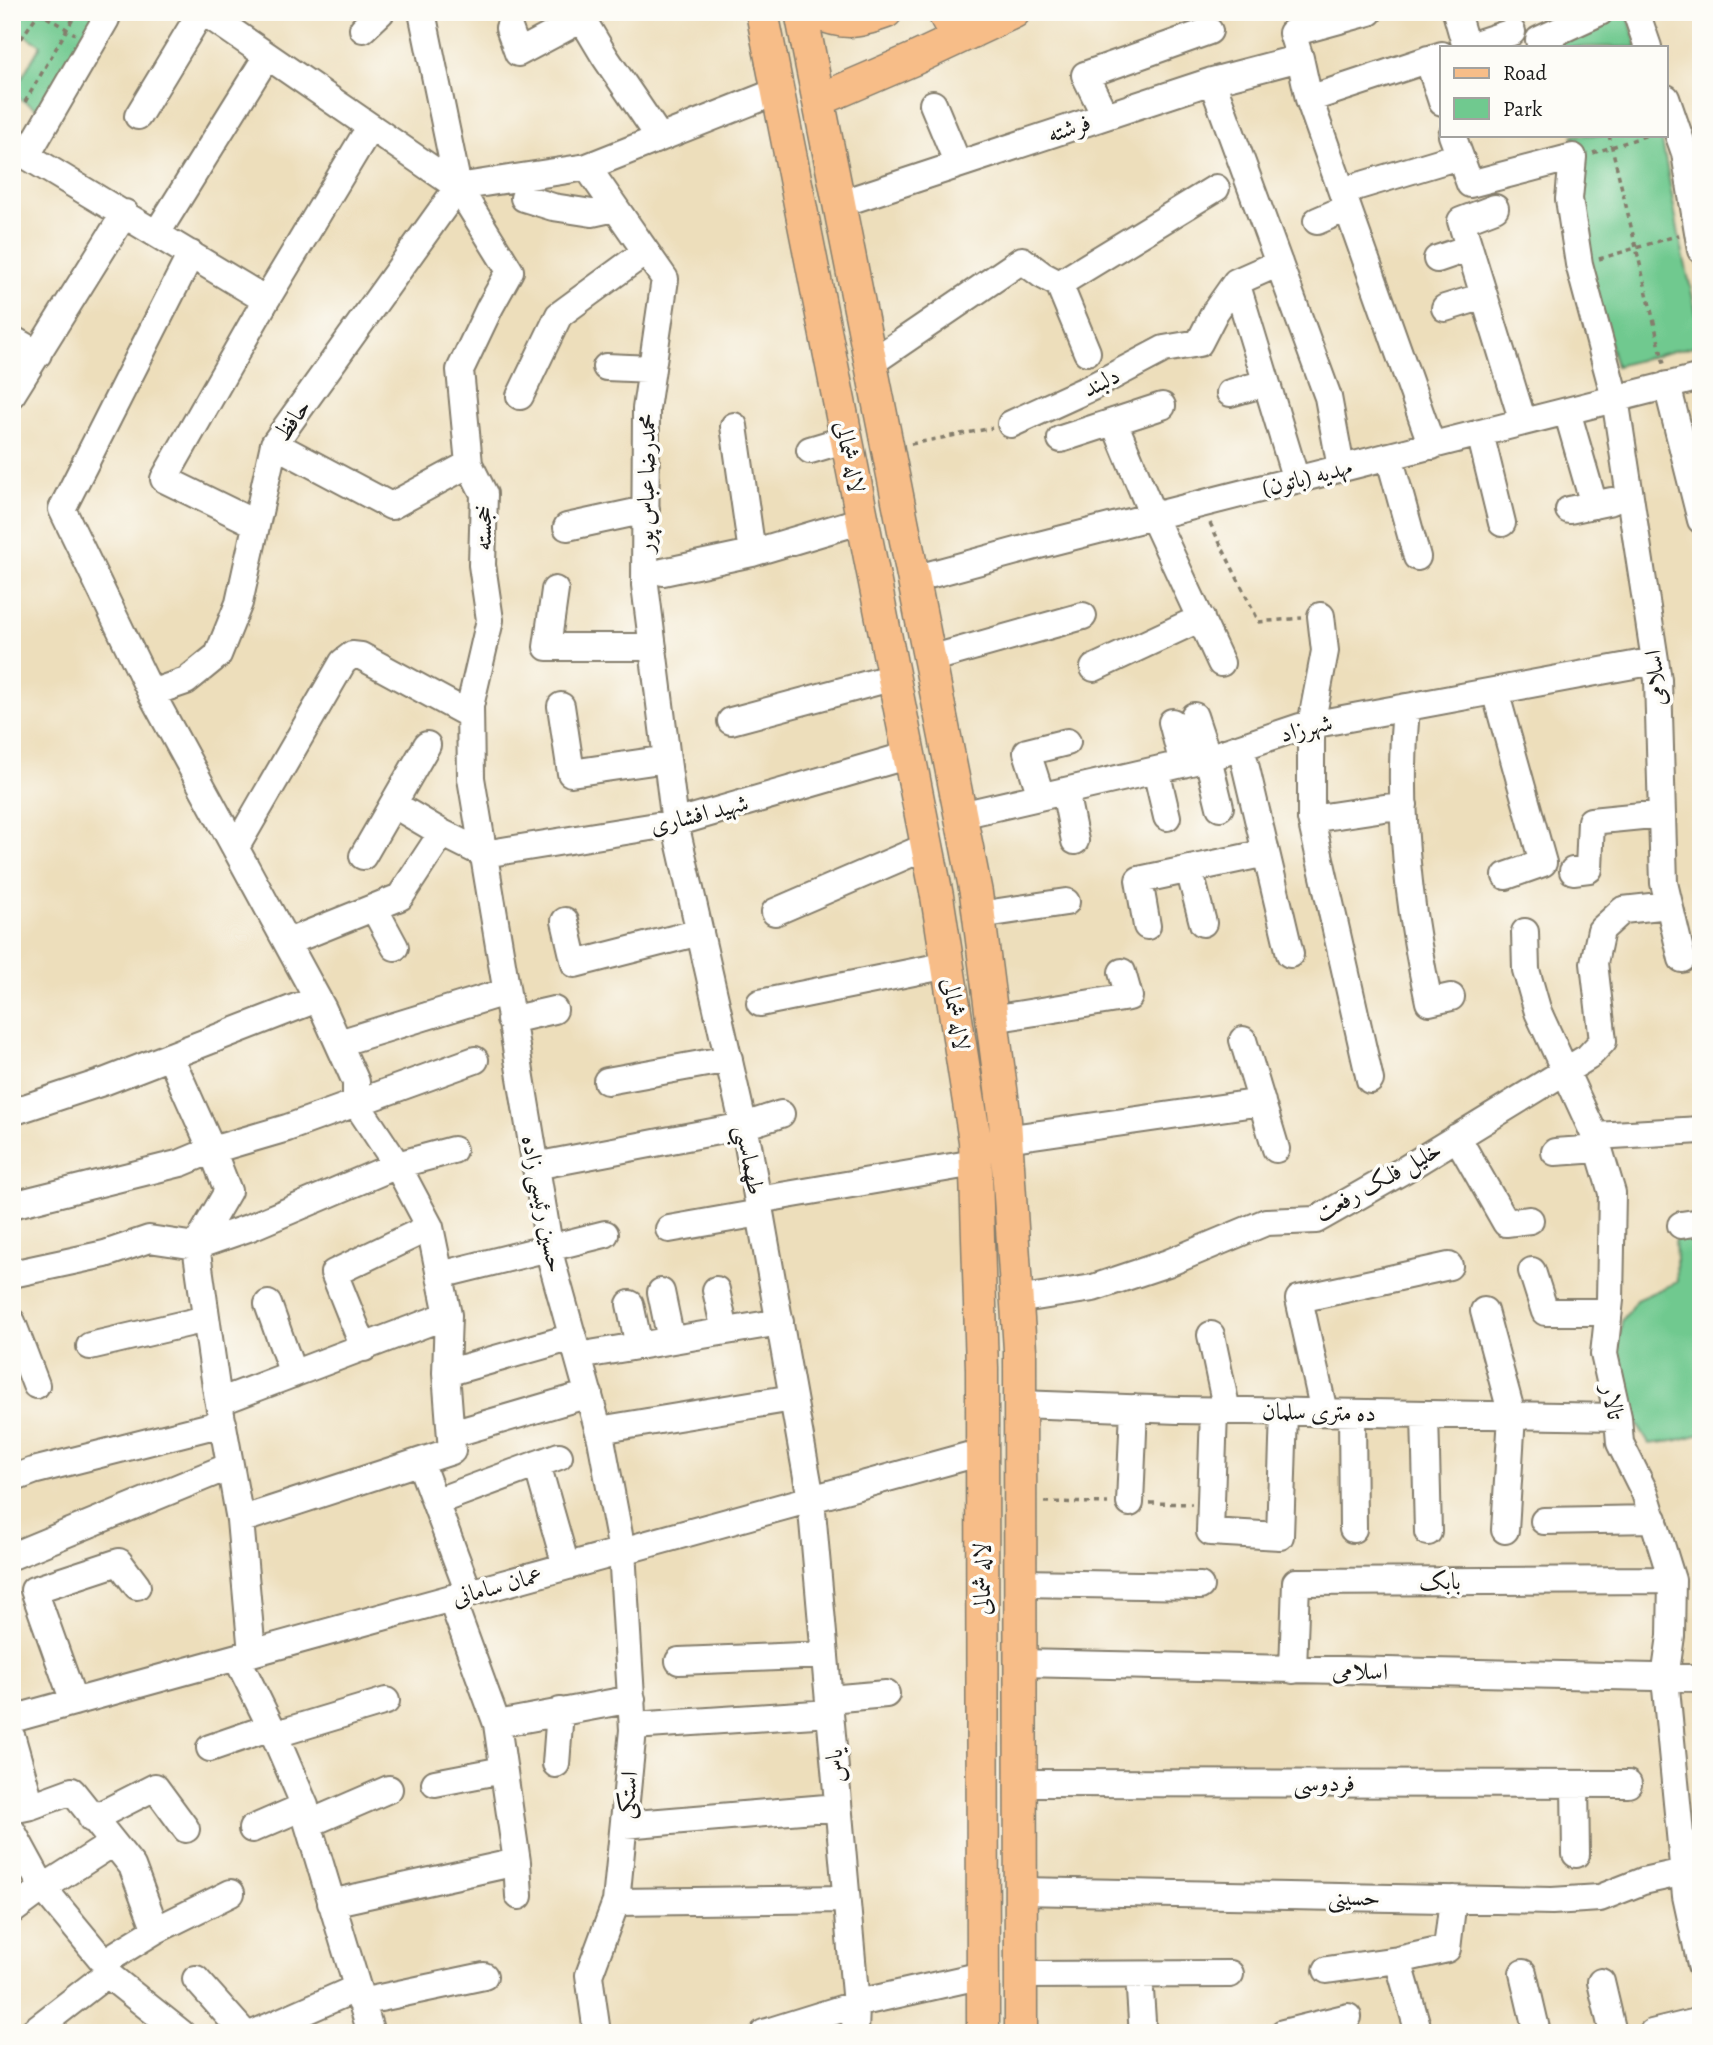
<svg xmlns="http://www.w3.org/2000/svg" width="1713" height="2045" font-family="Alegreya,Amiri,serif">
	<rect width="100%" height="100%" fill="#fdfcf7"/>
	<filter id="ink" filterUnits="userSpaceOnUse"><feTurbulence type="fractalNoise" baseFrequency=".0143" numOctaves="2"/><feDisplacementMap in="SourceGraphic" scale="14" xChannelSelector="R" yChannelSelector="G"/><feConvolveMatrix kernelMatrix="1 2 1 2 8 2 1 2 1" color-interpolation-filters="sRGB"/></filter>
	<filter id="wash" filterUnits="userSpaceOnUse"><feTurbulence type="fractalNoise" baseFrequency=".00686" numOctaves="4" result="noise"/><feDisplacementMap in="SourceGraphic" scale="28" xChannelSelector="R" yChannelSelector="G"/><feGaussianBlur stdDeviation="1.57" result="paint"/><feColorMatrix in="noise" values="0 0 0 0 0 0 0 0 0 0 0 0 0 0 0 0 0 1.4 0 .05"/><feComposite in="paint" operator="in"/></filter>
	<g filter="url(#wash)">
		<rect width="100%" height="100%" fill="#eddebb"/>
		<!-- green -->
		<path fill="#70c98f" stroke="#467256" stroke-width="2" d="M18 12H99L40 111 12 94 41 45 12 27V22Z
			M1620 12H1627L1637 47H1550L1581 28Z
			M1573 135H1661L1679 235 1701 335V344L1616 366 1588 262 1578 158Z
			M1701 1234V1434L1674 1441 1649 1444 1629 1411 1616 1357 1622 1321 1636 1300 1677 1282 1675 1239Z"/>
		<g fill="none" stroke-linecap="round" stroke-linejoin="round">
			<!-- stream -->
			<path stroke="#5cbada" stroke-width="5" d="M484 198 497 227"/>
		</g>
	</g>
	<g filter="url(#ink)">
		<g fill="none" stroke-linecap="round" stroke-linejoin="round">
			<!-- minor casing -->
			<g stroke="#847d6c" stroke-width="30">
				<path id="minor" d="M204 12 458 187
					M422 12 458 187 510 271 490 307 460 370 469 464 484 494 482 565 490 620 470 706 471 778 552 1263 601 1439 622 1551 633 1730 616 1902 589 1975 597 2033
					M578 12 605 57 660 138
					M1369 12 1292 33 1300 58 1309 99 1432 446
					M1456 12 1466 47
					M1636 12 1648 47
					M509 28 518 53 582 19
					M363 29 381 12
					M1466 47 1512 32
					M1541 47 1539 40 1600 12
					M1428 59 1442 102
					M1212 81 1328 397 1341 468
					M1666 98 1685 153 1701 250
					M1309 99 1442 55
					M933 104 958 164
					M138 116 201 12
					M1105 116 1085 75 1209 31
					M1452 135 1470 184 1573 157 1569 199 1579 264 1615 398 1658 680 1664 883 1682 959
					M12 147 266 300
					M27 155 106 19
					M587 167 665 279 646 409 645 585 675 823 748 1145 811 1499 856 2005 855 2033
					M458 187 587 167 778 91
					M1342 191 1459 156
					M524 198 553 207 592 213 615 208
					M839 204 1212 81 1300 58
					M1495 208 1461 221 1523 422
					M1317 221 1347 208
					M157 233 267 56
					M191 254 62 509 151 693 323 1009 356 1082V1103L397 1165 430 1227 448 1315 446 1373 452 1451 240 1520
					M1437 259 1469 248
					M1236 282 1296 480
					M1059 284 1087 352
					M1445 308 1484 296
					M12 339 38 354
					M871 363 1022 260 1042 275 1059 284 1216 188
					M606 367 652 369
					M1667 385 1701 520
					M1230 393 1266 383
					M12 394 125 213
					M520 396 559 315 645 252
					M1567 411 1594 505
					M1114 422 1153 516 1221 663
					M1011 424 1092 387 1164 349 1199 343 1215 312 1236 282 1279 263
					M734 426 752 553
					M1480 433 1502 523
					M1061 439 1162 406
					M274 444 391 506 469 464
					M810 450 847 439
					M1389 456 1417 557
					M1569 510 1612 501
					M256 524 164 479 266 300 370 127
					M567 527 646 510
					M663 572 752 553 863 520
					M914 579 1039 545 1701 377
					M555 590 547 647H653
					M1321 616 1325 651 1311 725V819L1370 1080
					M930 659 1083 616
					M1094 668 1201 618
					M1495 691 1543 863 1506 876
					M151 693 186 681 218 655 239 603 274 444 458 187
					M561 706 571 773 667 759
					M1406 707C1397 806 1408 906 1429 1002L1451 997
					M1194 716 1208 758 1220 807
					M731 721 894 677
					M1172 722 1183 764
					M1241 747 1290 954
					M1156 770 1167 817
					M1065 791 1075 841
					M1041 796 1027 752 1067 742
					M393 804 442 833 484 854
					M961 815 1208 758 1300 727 1655 661
					M1311 819 1404 805
					M236 847 343 662 352 655 361 656 470 715
					M484 854 675 823 909 755
					M363 856 427 745
					M1189 869 1203 923
					M1573 871 1589 869 1591 821 1662 814
					M374 908 395 947
					M775 912 928 846
					M979 915 1066 902
					M565 921 575 964 700 932
					M1147 926 1139 880 1266 853
					M1525 932 1526 970 1538 1012 1595 1136 1612 1193 1610 1300 1604 1354 1618 1417 1620 1443 1645 1493 1672 1580 1671 1636 1665 1678 1686 1896 1701 1965
					M288 942 400 897 442 833
					M760 1003 948 965
					M992 1019 1129 997 1122 972
					M510 1020 554 1010
					M1243 1040 1276 1149
					M339 1043 505 992
					M170 1056 212 1150 228 1191 196 1246 216 1387 240 1520 252 1653
					M607 1081 729 1059
					M12 1112 106 1081 317 999
					M1595 1136 1701 1130
					M1457 1137 1506 1223 1530 1220
					M1006 1139 1262 1102
					M1555 1152 1599 1149
					M535 1166 744 1126 781 1114
					M758 1200 963 1165
					M12 1205 181 1163 212 1150 287 1128 475 1060
					M1681 1225 1701 1222
					M669 1229 760 1213
					M1532 1271 1545 1312H1608
					M12 1274 105 1254 149 1239 196 1246 251 1227 397 1165 453 1150
					M440 1275 605 1234
					M716 1290 725 1331
					M661 1292 671 1340
					M1016 1300 1093 1288 1168 1263 1266 1222 1316 1220 1404 1170 1588 1057 1603 1041 1594 963 1601 930 1623 910 1669 905
					M268 1304 293 1374
					M630 1304 639 1346
					M1484 1311 1512 1415 1505 1530
					M12 1322 36 1385
					M1211 1335 1227 1411
					M90 1346 206 1319
					M364 1348 334 1273 430 1227
					M578 1356 780 1322
					M446 1373 573 1337
					M219 1402 448 1315
					M1020 1404 1179 1410 1618 1417
					M1214 1411 1210 1532 1280 1536 1284 1412
					M1324 1412 1299 1299 1449 1266
					M1352 1413 1353 1529
					M1425 1414 1428 1532
					M599 1430 793 1398
					M452 1434 589 1394
					M420 1462 469 1593
					M537 1464 566 1566
					M12 1479 33 1471 223 1423
					M435 1502 559 1456
					M1130 1503 1134 1408
					M1544 1521 1654 1519
					M12 1556 230 1466
					M1020 1583 1200 1586
					M451 1598 497 1724 517 1862 519 1896
					M237 1658 271 1727 305 1806 308 1824 371 2033
					M679 1661 825 1655
					M1020 1663 1701 1678
					M1293 1670 1296 1582 1672 1580
					M829 1699 886 1694
					M74 1702 34 1590 119 1562 137 1586
					M12 1719 982 1452
					M497 1724 632 1699
					M633 1726 830 1713
					M273 1735 386 1701
					M12 1738 31 1806
					M210 1748 271 1727
					M556 1764 560 1711
					M435 1783 503 1770
					M1020 1783 1628 1784
					M1575 1784 1576 1854
					M12 1810 31 1806 72 1791 132 1866 156 1930
					M92 1819 155 1787 186 1829
					M308 1824 389 1789
					M624 1825 838 1807
					M252 1829 305 1806
					M12 1831 43 1888 104 1962 107 1974 181 2033
					M1020 1891 1552 1901 1600 1898 1643 1881 1684 1872
					M616 1902 846 1899
					M331 1903 517 1862
					M12 1911 43 1888 113 1843
					M1398 1960 1419 2033
					M104 1962 156 1930 231 1893
					M1327 1970 1398 1960 1447 1949 1453 1899
					M1523 1973 1537 2033
					M1021 1975 1230 1974
					M1139 1975 1142 2021
					M196 1979 244 2033
					M1601 1982 1613 2033
					M361 2002 484 1976
					M31 2033 107 1974
					M255 2033 357 1988
					M764 2033 867 2001 983 1975
					M1283 2033 1348 2017
					M1652 2033 1701 2021"/>
			</g>
			<!-- major casing -->
			<g stroke="#847d6c" stroke-width="35">
				<path id="major" d="M762 12 937 896 975 1141 982 1369 983 2033
					M801 12 976 893 1005 1120 1020 1350 1021 2033
					M814 12C844 25 856 23 886 12
					M944 12C948 26 958 33 972 32
					M819 100 914 59 1014 12"/>
			</g>
			<!-- path -->
			<path stroke="#847d6c" stroke-width="3.5" stroke-dasharray="5 5" stroke-linecap="butt" d="M38 12 75 34
				M21 39 39 12
				M25 102 77 12
				M1609 135 1664 364
				M1593 153 1648 135
				M1599 259 1679 235
				M911 444 992 428
				M1210 523 1259 622 1302 618
				M1045 1502 1108 1503
				M1150 1503 1192 1504"/>
			<!-- minor -->
			<use href="#minor" stroke="#fff" stroke-width="26"/>
			<!-- major -->
			<use href="#major" stroke="#f7bd88" stroke-width="32"/>
		</g>
	</g>
	<g text-anchor="middle" stroke-width="7" stroke-linejoin="round" paint-order="stroke">
		<!-- street labels -->
		<g font-size="24" fill="#1c1c1c" stroke="#fdfcf7">
			<text transform="translate(1069 128) rotate(-18)" y="8">فرشته</text>
			<text transform="translate(1101 382) rotate(-27)" y="8">دلبند</text>
			<text transform="translate(292 420) rotate(-56)" y="8">حافظ</text>
			<text transform="translate(850 457) rotate(79)" y="8">لاله شمالی</text>
			<text transform="translate(1307 477) rotate(-14)" y="8">مهدیه (باتون)</text>
			<text transform="translate(646 483) rotate(-89)" y="8">محمدرضا عباس پور</text>
			<text transform="translate(483 528) rotate(-89)" y="8">خجسته</text>
			<text transform="translate(1655 678) rotate(-95)" y="8">اسلامی</text>
			<text transform="translate(1306 728) rotate(-14)" y="8">شهرزاد</text>
			<text transform="translate(699 814) rotate(-14)" y="8">شهید افشاری</text>
			<text transform="translate(956 1014) rotate(81)" y="8">لاله شمالی</text>
			<text transform="translate(750 1160) rotate(79)" y="8">طهماسبی</text>
			<text transform="translate(1378 1181) rotate(-29)" y="8">خلیل فلک رفعت</text>
			<text transform="translate(543 1204) rotate(79)" y="8">حسین رئیسی زاده</text>
			<text transform="translate(1613 1402) rotate(79)" y="8">تالار</text>
			<text transform="translate(1319 1412) rotate(1)" y="8">ده متری سلمان</text>
			<text transform="translate(982 1579) rotate(-90)" y="8">لاله شمالی</text>
			<text x="1440" y="1589">بابک</text>
			<text transform="translate(497 1586) rotate(-15)" y="8">عمان سامانی</text>
			<text transform="translate(1360 1671) rotate(1)" y="8">اسلامی</text>
			<text transform="translate(835 1766) rotate(-95)" y="8">یاس</text>
			<text x="1324" y="1791">فردوسی</text>
			<text transform="translate(627 1795) rotate(-84)" y="8">استکی</text>
			<text transform="translate(1354 1897) rotate(1)" y="8">حسینی</text>
		</g>
	</g>
	<!-- margin -->
	<rect width="1713" height="2045" fill="none" stroke="#fdfcf7" stroke-width="42"/>
	<!-- legend -->
	<rect x="1440" y="46" width="228" height="91" fill="#fdfcf7" stroke="#a3a29f" stroke-width="2"/>
	<rect x="1454" y="68" width="35" height="10" fill="#f7bd88" stroke="#a3a29f" stroke-width="2"/>
	<text x="1503" y="80" font-size="21" fill="#1c1c1c">Road</text>
	<rect x="1454" y="98" width="35" height="21" fill="#70c98f" stroke="#a3a29f" stroke-width="2"/>
	<text x="1503" y="116" font-size="21" fill="#1c1c1c">Park</text>
</svg>
